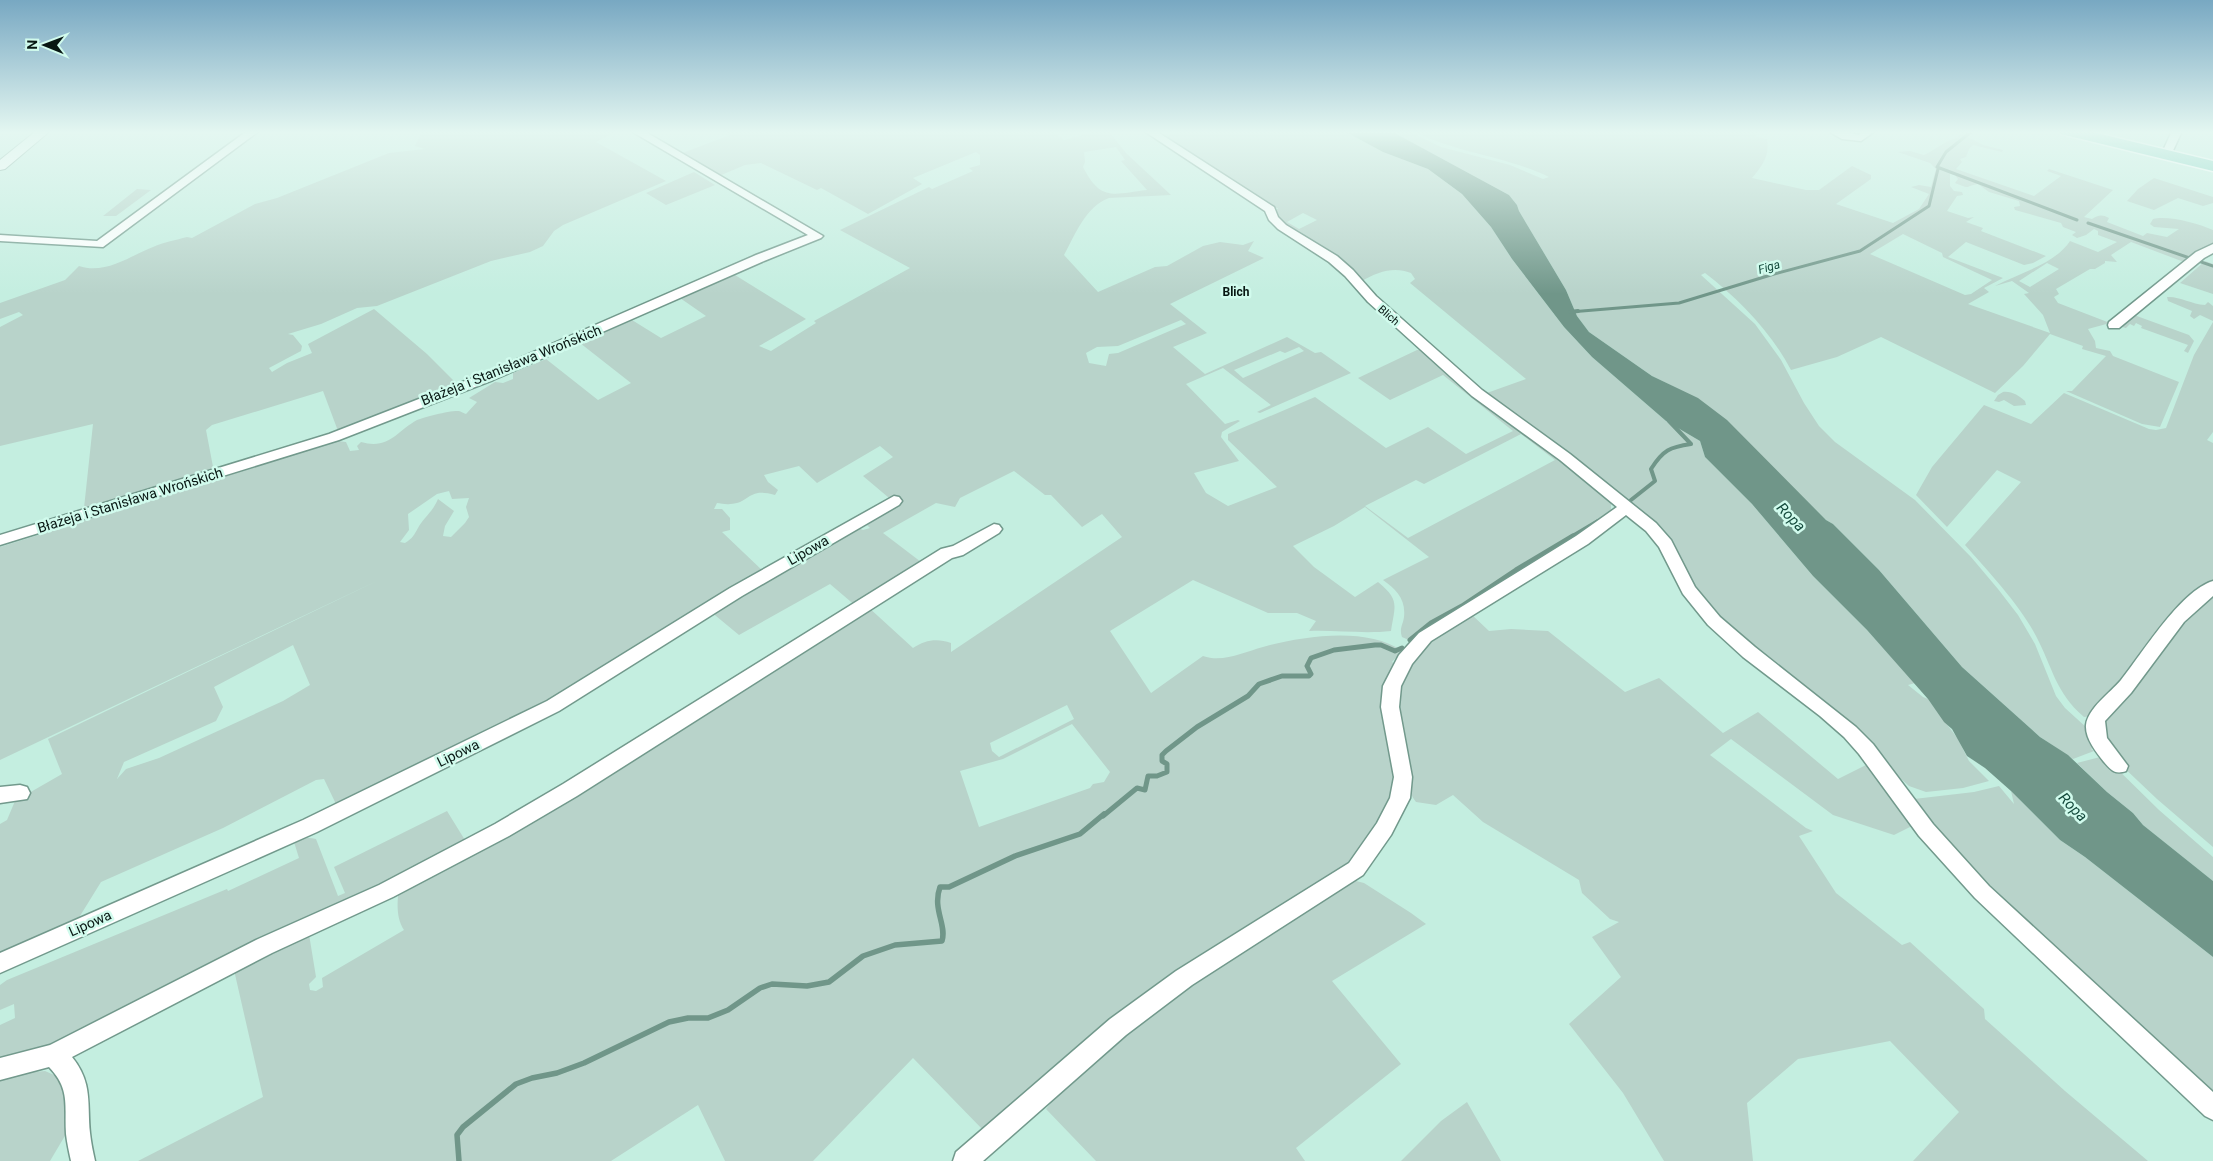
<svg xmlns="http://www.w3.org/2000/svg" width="2213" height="1161" font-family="Roboto,sans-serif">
	<rect width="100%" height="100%" fill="#c4eee0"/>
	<!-- green -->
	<path fill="#b8d3ca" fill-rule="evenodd" d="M422 131H618L596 142 666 181 563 225 554 231 543 246 530 252 491 261 377 306 357 308 321 324 288 334 293 335 302 346 301 351 269 368 272 372 287 363 312 353 308 344 374 309 427 354 459 386 338 431 323 391 212 425 206 430 214 472 65 516 84 508 93 424 0 446V327L23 315 19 312 0 319V303L65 280 79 266C105 275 130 256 153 247 164 242 176 240 187 237L192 238 255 204 277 198 389 153 425 149 415 146Z
		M724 131H1053L1064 140 1098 131H1113L1110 133 1126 153 1171 195 1109 198C1086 206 1075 235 1064 255L1098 292 1155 267 1167 266 1203 246 1220 242 1243 245 1254 241 1248 251 1264 258 1170 304 1207 333 1173 347 1205 374 1287 337 1315 353 1321 352 1351 373 1260 413 1257 412 1271 405 1223 368 1186 384 1225 424 1238 420 1240 421 1222 432 1221 437 1239 461 1194 473 1206 493 1228 506 1277 487 1228 440V434L1315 397 1386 448 1428 427 1466 454 1513 431 1443 375 1390 400 1358 378 1417 350H1422L1607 498 1611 504V511L1574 538 1526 566C1516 569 1511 575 1503 580 1471 599 1441 619 1411 641L1402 637C1399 628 1403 625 1404 617 1406 599 1396 589 1383 580L1429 557 1365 507 1334 526 1293 546 1314 567 1355 597 1378 582C1400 600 1395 605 1391 631 1364 634 1336 630 1309 631L1316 621 1297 613H1268L1193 580 1110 631 1151 693 1203 656C1223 663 1244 652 1263 647 1302 636 1367 626 1402 651L1392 662 1396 665 1382 688 1386 696C1389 721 1396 748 1395 772 1394 807 1368 846 1344 869L984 1131 913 1058 813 1161H725L698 1105 611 1161H138L263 1097 234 970 308 928 316 977 309 984 310 990 316 991 323 987 322 978 404 930C396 918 397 902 399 888L867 606 913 648C925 640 937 638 951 643V652L1122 537 1102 514 1082 527 1051 495H1045L1014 471 960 498 955 507 936 503 883 533 925 565 857 607 830 584 739 635 710 611 858 528 863 530 870 528 865 523 895 503 863 476 893 457 880 446 817 483 799 466 764 475 768 482 778 490 775 495C747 487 751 503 730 504 726 505 721 503 717 503L714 509H722L730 518V530L722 532 764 572 550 699 332 811 335 802 324 779 316 780 223 828 101 882 75 924 0 957V824L7 820 15 801 62 774 48 739 379 580 0 760V547L338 441 346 442 350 451 359 450 357 446 361 442C389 450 397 431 417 420 424 417 451 410 459 411 460 411 465 414 466 414L477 402 469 398 495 382 503 383 513 379V373L546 359 598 400 631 383 580 343 632 320 661 338 706 316 680 298 735 275 806 319 759 346 771 351 816 323 814 321 910 268 840 230 929 187 932 189 973 171 969 168 980 165V155L976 152 913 178 922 184 868 214 821 188 817 190 761 163 745 165 719 176 680 154 730 135ZM1116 147 1125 160 1121 161 1147 190C1113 194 1101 202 1083 167L1085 162 1084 152ZM1181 320 1186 324 1118 353 1109 354 1106 366 1089 363 1086 353 1097 347 1118 346ZM1299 347 1304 351 1243 378 1234 370 1280 351 1285 353ZM1521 434 1555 460 1408 538 1365 506 1416 480 1424 484ZM449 491 452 499 469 498 466 507 469 517 465 523 451 537 443 536 445 526 454 511 438 499C432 513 424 517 418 528 414 535 413 538 405 543L400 542 409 530 408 514 437 494ZM293 645 310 685 283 701 159 758 126 769 117 779 124 762 216 721 223 707 214 687ZM1067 705 1074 719 999 757 992 751 990 743ZM1072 724 1110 772 1104 782 1093 784 1090 788 979 827 960 771 1003 759Z
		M1181 131H1344L1383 152 1428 169 1462 194 1491 227 1512 259 1564 327 1592 357 1666 421 1700 441 1705 457 1752 504 1813 576 1867 630 1915 683 1908 685 1923 697 1928 699 1958 739 1969 761 1989 781 1963 788 1926 792 1909 786 1706 604 1660 527 1630 502 1484 394 1526 379 1410 283 1415 279 1411 273C1394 266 1377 272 1362 281L1275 216 1278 214 1276 211 1278 208 1272 209 1161 138ZM1303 213 1317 220 1299 229 1287 222Z
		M1391 131H1408L1441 147 1510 165 1543 179 1549 177C1506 156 1456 153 1413 131H1754L1757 132 1756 137 1767 139C1770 156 1762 166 1752 178L1806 190H1819L1852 166 1871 175V179L1836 204 1893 223 1919 209 1929 194 1911 187 1919 185 1931 187 1936 169 1930 163 1898 152 1910 151 1924 155C1935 150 1946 140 1957 138L1963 131H1975L1968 137 1983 145 2003 150 2002 152 1973 145 1969 149 1966 157 1960 159 1962 162 1956 169 2034 196 2061 176 2047 171 2049 169 2113 190 2084 217 2092 219C2098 215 2102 214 2109 218L2107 222 2143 236 2147 233 2167 237 2179 229 2154 227 2150 224 2153 219C2167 215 2198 223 2213 230V247L2184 262 2131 242 2111 255 2117 262 2105 261V263L2095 269H2090L2056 289 2059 294 2054 297 2058 303 2110 323 2088 329 2095 341 2096 348 2110 351 2113 356 2179 382 2160 427 2142 424 2066 391H2072L2106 356 2082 349 2083 346 2050 334 2023 366 1995 393 1881 337 1837 357 1791 370C1771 332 1739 299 1705 273L1701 275 1755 324 1781 360 1804 403 1819 426 1835 442 1915 500 1971 557 1998 589 2018 615 2035 644 2056 696 2065 708 2087 728 2089 743 2094 747 2091 749 2094 751 2073 759 2040 737 1962 667 1879 570 1833 524 1826 520 1779 474 1672 386 1652 376 1589 332 1577 316 1566 290 1519 211 1517 205 1509 195ZM1950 174 1955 175 1958 179 1955 183C1972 190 1964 186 1978 184L1989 192 2019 201 2020 206 2014 207 2015 210 2061 223 2063 227 2076 232 2072 235 2077 238 2086 235 2094 229 2098 231V235L2117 242 2098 252 2070 241C2055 264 2019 273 1995 286L2012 281 2029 293 2024 294 2043 315 2050 333 1968 304 1989 292 1984 288 2003 278 1948 257 1966 242 2024 265 2033 263 2046 256 1981 231 1983 228 1966 222 1974 217 1968 218 1947 211 1957 196 1963 195 1962 192 1954 191 1950 186ZM1903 234 1942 253 1943 257 1992 280 1971 294 1965 295 1870 254ZM2047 263 2059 269 2030 287 2019 281Z
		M694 172 715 185 666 205 646 193Z
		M2154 178 2213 197V203L2203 206 2178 198 2154 210 2127 201 2138 189Z
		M137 189 151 190 116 216H103Z
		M2205 261 2213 264V294L2180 283Z
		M2167 297C2179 296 2191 304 2205 305L2208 302 2213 306V321L2200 315 2194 319 2190 316 2192 311 2168 301Z
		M2134 315 2189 335 2194 341 2188 353 2184 351 2188 345 2141 328 2142 326 2136 323 2134 326 2130 324 2126 328 2122 327Z
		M2213 322V432L2207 440 2213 443V582L2094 716 2084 717C2055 692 2053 668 2036 636 2020 605 1988 571 1965 545L2021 482 1997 470 1947 527 1916 495 1932 467 1984 405 2031 424 2064 393 2149 429 2156 430 2166 428 2194 355Z
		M2003 392C2012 391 2019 396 2025 401L2026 405 2014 406 2004 400 1999 402 1994 401 1998 395Z
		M2213 595V847L2157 799 2119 763 2102 730 2107 719 2131 694 2179 623Z
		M1470 613 1489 631 1511 629 1548 631 1625 692 1659 678 1723 733 1758 712 1838 779 1870 763 1914 825 1894 835 1833 815 1731 739 1710 755 1806 828 1813 831 1799 836 1836 893 1902 945 1910 942 1984 1009 1985 1019 2065 1091 2148 1161H1913L1959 1112 1890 1041 1798 1059 1747 1103 1753 1161H1664L1623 1093 1569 1024 1621 977 1592 937 1619 922 1610 919 1582 893 1579 880 1483 822 1453 795 1436 805 1416 802C1405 788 1405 769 1403 751 1400 736 1395 709 1398 694 1406 655 1440 633 1470 613Z
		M2104 756 2159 810 2213 857V881L2143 825 2133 813 2107 792 2077 763Z
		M1999 786 2014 804 2011 791 2060 840 2085 857 2213 957V1099L2104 998 1946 845 1914 799 1974 792Z
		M447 811 468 845 75 1039 0 1062V1025L15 1018 14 1004 0 1010V985L7 980 227 889 228 891 299 858 294 842C302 838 308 837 316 839L338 896 345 893 334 867Z
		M1356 881 1364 883 1411 913 1426 924 1332 981 1401 1064 1296 1148 1305 1161H1096L1046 1109 1056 1096 1144 1017 1347 884Z
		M45 1071 61 1078 72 1099 69 1129 50 1161H0V1079L13 1074Z
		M1467 1102 1501 1161H1401L1441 1121Z"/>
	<!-- water -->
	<path fill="#709689" d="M1344 131H1391L1509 195 1517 205 1519 211 1566 290 1577 316 1589 332 1652 376 1698 398 1727 420 1826 520 1833 524 1879 570 1962 667 2040 737 2068 755 2107 792 2133 813 2143 825 2213 881V957L2085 857 2060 840 2011 791 1985 768 1967 756 1952 729 1944 722 1928 699 1867 630 1813 576 1752 504 1705 457 1700 441 1666 421 1592 357 1564 327 1512 259 1491 227 1462 194 1428 169 1383 152Z"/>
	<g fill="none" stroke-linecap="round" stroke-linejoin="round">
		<!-- stream-far3 -->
		<path stroke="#709689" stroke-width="3" d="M1972 131 1946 152 1937 167 2077 220
			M2088 223 2213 266
			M1570 312 1679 303 1774 274 1860 251 1929 206 1938 169"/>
		<!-- stream-far2 -->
		<path stroke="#709689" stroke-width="4" d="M1570 312 1578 311
			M1631 500 1655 481 1651 469C1663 450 1670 447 1691 444L1669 421
			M1571 537 1598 521"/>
		<!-- stream-far1 -->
		<path stroke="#709689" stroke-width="5" d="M1410 640 1431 623 1462 606 1516 570 1573 536
			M1103 816 1137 788 1145 790 1148 776H1157L1167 772V764L1162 761V755L1166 751 1197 727 1248 696 1259 684 1282 676H1309L1311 674 1307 666 1311 658 1334 650 1375 645H1381L1395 651 1402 648"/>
		<!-- stream -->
		<path stroke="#709689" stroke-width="5.5" d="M459 1161 457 1135 463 1127 516 1084 532 1078 557 1073 584 1063 669 1022 688 1018H708L728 1010 760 988 772 984 807 986 829 982 863 956 895 945 942 941C947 925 932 909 940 887H949L1015 856 1080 834 1104 814"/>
		<!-- minor casing -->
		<g stroke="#72998c" stroke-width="3">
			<path id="minor" d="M247 131H259L103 247 0 241V235L97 241Z
				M631 131H644L823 236 821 238 764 261 493 380 339 440 0 545V535L329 434 483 374 756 255 808 235Z
				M1144 131H1156L1274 207 1278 217 1286 225 1337 256 1353 270 1376 296 1482 390 1570 454 1656 523 1671 540 1695 587 1720 617 1755 647 1856 727 1873 744 1933 824 1989 886 2213 1092V1120L2205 1116 1975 898 1919 836 1859 754 1844 737 1820 716 1743 657 1708 625 1683 594 1659 547 1646 531 1626 515 1588 544 1431 641 1412 664 1401 686 1399 707 1412 777 1410 798 1391 835 1363 875 1192 985 1126 1035 983 1161H953L956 1152 1110 1019 1176 971 1349 863 1377 823 1390 798 1394 777 1381 707 1383 686 1399 655 1419 633 1576 536 1617 507 1560 460 1472 396 1368 302 1345 276 1329 262 1278 229 1269 220 1265 211Z
				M1828 131H1842L1859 135 1863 131H1875L1861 141 1842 139Z
				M2172 131H2182L2170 157H2162L2161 155Z
				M2213 244V253L2204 258 2119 328H2109L2108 325 2109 322 2196 252Z
				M894 496 899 497 902 501 899 505 742 596 559 711 317 832 0 973V953L303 820 547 701 730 588Z
				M994 524 999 525 1002 529 999 533 963 555 952 558 577 796 509 836 393 897 272 953 72 1057C93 1083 87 1104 90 1133 91 1143 93 1152 95 1161H71C69 1152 67 1143 66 1134 64 1106 71 1090 49 1067L0 1080V1058L50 1045 258 939 379 885 495 824 563 784 941 549 953 546Z
				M2213 581V596L2184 622 2131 693 2105 721 2107 738 2128 766 2126 771C2115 775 2111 770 2104 762 2096 752 2085 738 2086 725 2088 708 2110 693 2121 680 2142 654 2180 591 2213 581Z
				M20 785 27 787 30 793 27 799 0 803V787Z"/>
		</g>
		<!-- tertiary casing -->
		<g stroke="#72998c" stroke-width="2">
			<path id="tertiary" d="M36 131H50L5 169 0 170V160Z"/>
		</g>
		<!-- primary casing -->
		<g stroke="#fff" stroke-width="3">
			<path id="primary" d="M2059 131H2088L2213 161V171L2061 134Z"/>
		</g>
		<!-- minor -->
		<use href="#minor" fill="#fff" fill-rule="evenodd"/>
		<!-- tertiary -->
		<use href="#tertiary" fill="#fff" fill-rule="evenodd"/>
		<!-- primary -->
		<use href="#primary" fill="#74cebb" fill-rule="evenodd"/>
	</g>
	<!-- sky -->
	<linearGradient id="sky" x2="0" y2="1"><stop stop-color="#78a8c2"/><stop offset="0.45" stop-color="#e4f7f1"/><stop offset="1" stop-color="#e4f7f1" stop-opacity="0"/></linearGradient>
	<rect width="2213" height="294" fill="url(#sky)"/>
	<g text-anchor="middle" stroke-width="5" stroke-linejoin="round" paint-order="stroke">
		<!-- far-street labels -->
		<g font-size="11" fill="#081713" stroke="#d1fbed">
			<text transform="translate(1389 315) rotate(41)" y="4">Blich</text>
		</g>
		<!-- far-water labels -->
		<g font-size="12" font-style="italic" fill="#13493b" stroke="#d1fbed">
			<text transform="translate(1769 267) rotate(-16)" y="4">Figa</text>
		</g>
		<!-- far-neighbourhood labels -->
		<g font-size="12" font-weight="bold" fill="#081713" stroke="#d1fbed">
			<text x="1236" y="296">Blich</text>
		</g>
		<!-- street labels -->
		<g font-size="14" fill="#081713" stroke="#d1fbed">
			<text transform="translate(511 365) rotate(-22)" y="5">Błażeja i Stanisława Wrońskich</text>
			<text transform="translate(130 500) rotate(-17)" y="5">Błażeja i Stanisława Wrońskich</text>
			<text transform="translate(808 550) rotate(-30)" y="5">Lipowa</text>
			<text transform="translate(458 753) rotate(-26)" y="5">Lipowa</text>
			<text transform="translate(90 923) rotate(-24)" y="5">Lipowa</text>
		</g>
		<!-- water labels -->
		<g font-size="15" font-style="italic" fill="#13493b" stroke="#d1fbed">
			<text transform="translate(1791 517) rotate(46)" y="5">Ropa</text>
			<text transform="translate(2073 807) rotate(46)" y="5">Ropa</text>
		</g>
	</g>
	<!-- north arrow -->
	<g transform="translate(45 45) rotate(271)" stroke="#d1fbed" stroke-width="4" paint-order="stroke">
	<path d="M0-4L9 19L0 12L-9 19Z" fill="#081713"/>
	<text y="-8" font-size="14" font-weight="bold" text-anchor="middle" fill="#081713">N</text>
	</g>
</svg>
